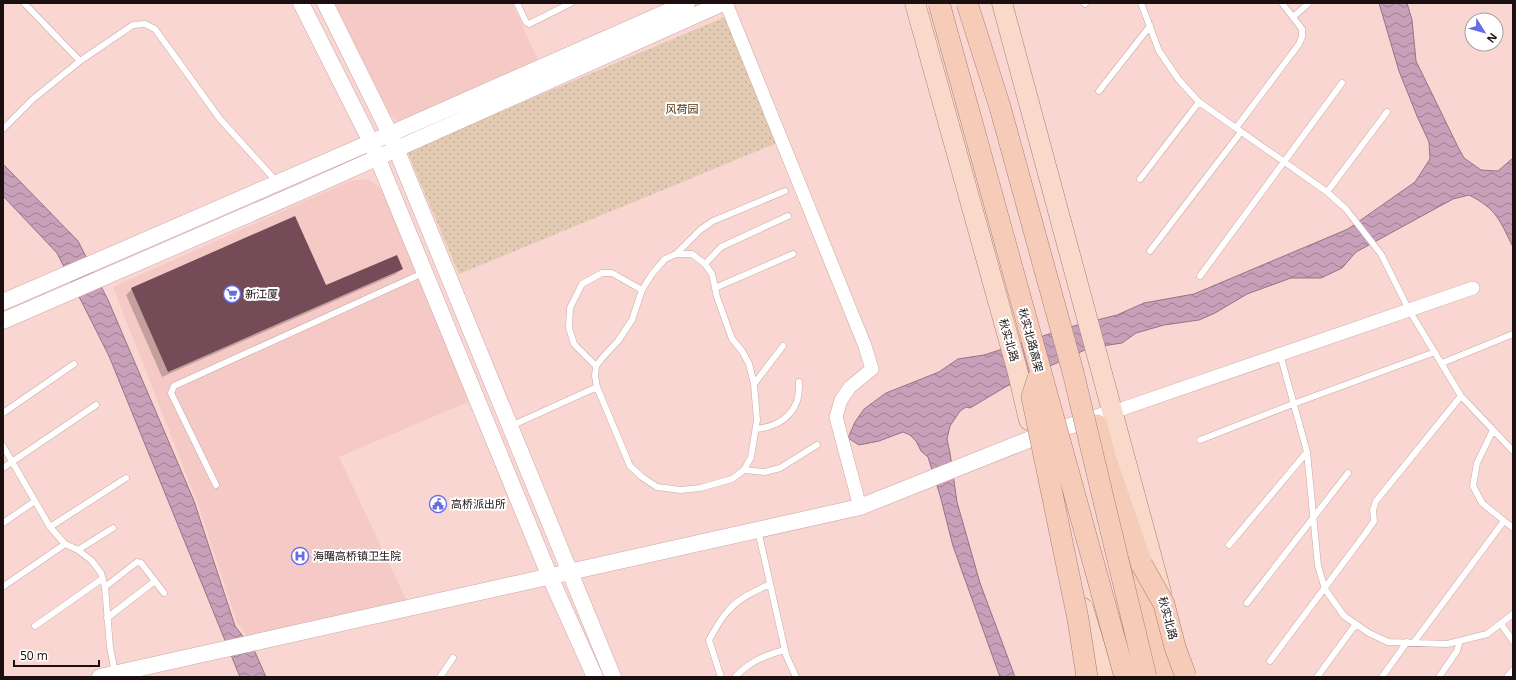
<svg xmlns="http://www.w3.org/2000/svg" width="1516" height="680" font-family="'Open Sans','Noto Sans SC',sans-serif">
	<defs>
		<pattern id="grass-dots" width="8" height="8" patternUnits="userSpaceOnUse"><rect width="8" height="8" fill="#e3cab2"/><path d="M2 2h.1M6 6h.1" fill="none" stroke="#c2ac98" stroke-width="1.8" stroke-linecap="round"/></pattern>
		<pattern id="water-waves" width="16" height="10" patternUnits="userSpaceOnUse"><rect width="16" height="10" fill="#c8a0b9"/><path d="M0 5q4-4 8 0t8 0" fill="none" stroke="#a28195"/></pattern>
	</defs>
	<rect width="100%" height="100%" fill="#f9d6d2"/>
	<!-- built -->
	<path fill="#f5c9c5" d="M335 3H512L540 65 409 123 396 120 380 104Z
		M368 179 382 189 431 298 468 402 339 457 408 604 248 637 237 623 199 507 113 287 350 181Z"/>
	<!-- grass -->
	<path fill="url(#grass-dots)" d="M725 17 779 142 459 274 407 151Z"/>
	<!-- water -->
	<path fill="url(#water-waves)" stroke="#947486" d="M1379 3H1407L1412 20 1416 61 1458 147 1464 158 1481 170 1498 171 1513 158V247C1500 221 1497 209 1469 195L1453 199 1356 252 1342 268 1321 278H1291L1247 294 1215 313 1199 320 1164 325 1136 333 1122 343 1089 348 1007 386 970 408 966 407 960 411 950 426 947 439 950 453 957 502 980 583 1015 677H1000L953 546 940 495 928 457 921 451 916 441 910 435 903 432 879 441 859 445 848 438 855 422 864 409 886 393 939 372 958 359 984 355 1077 325 1117 315 1144 303 1194 294 1348 229 1415 182 1430 159 1429 142 1417 116 1399 71Z
		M3 164 78 241 108 300 194 501 235 626 255 652 266 677H240L109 356 57 253 3 196Z"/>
	<!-- shadow -->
	<path fill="#0003" d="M402 269 396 274 162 377 126 295 132 289 325 287Z"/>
	<!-- building -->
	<path fill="#744b56" d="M295 216 326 285 397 255 403 269 168 372 131 288Z"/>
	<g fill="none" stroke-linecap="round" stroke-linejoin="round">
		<!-- service casing -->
		<g stroke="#caa8a5" stroke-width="7">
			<path id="service" d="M24 3 80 61
				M517 3 526 22 529 24 571 3
				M1141 3 1159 51 1179 80 1199 102 1327 192 1346 209 1381 254 1409 310 1461 396 1513 451
				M1085 4 1086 3
				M1293 17 1309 3
				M1099 91 1150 26
				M1236 128 1299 44 1302 37V29L1282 3
				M3 129 33 99 80 61 133 25 145 24 155 29 220 119 277 182
				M1140 179 1199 102
				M1327 192 1387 112
				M1150 251 1241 132
				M676 254H692L705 264 712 274 717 297 732 339 742 351 749 364 754 384 757 420 751 457 744 470 732 479 700 488 681 490 657 487 642 477 630 466 597 387 595 376 596 366 603 357 618 341 632 320 642 290 652 274 665 259Z
				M676 254 700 230 713 221 785 191
				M705 264 721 247 788 216
				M1200 276 1342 83
				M715 288 793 254
				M1280 354 1307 452 1318 566 1325 589 1344 616 1369 633 1388 642 1447 644 1487 634 1513 614
				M1442 363 1513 334
				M596 366 574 344 569 328 570 308 582 284 602 273H612L642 290
				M754 384 783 346
				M3 413 74 364
				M511 426 597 387
				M756 429C774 427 790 420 797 401 799 395 799 388 799 382
				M1493 430 1477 463 1473 486 1482 503 1513 528
				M1200 440 1293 404 1435 352
				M3 446 50 527 65 544 78 550 92 561 101 573 105 587 110 647 115 673
				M3 468 96 405
				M744 470 765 472 780 468 817 445
				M216 485 171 393 174 386 423 273
				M3 523 35 501
				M50 527 126 478
				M758 530 786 655 796 677
				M1229 545 1307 452
				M78 550 113 528
				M4 586 65 544
				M105 587 137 562 141 563 164 593
				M1247 603 1348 473
				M107 618 155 581
				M1501 624 1513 641
				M35 626 102 579
				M1414 642 1504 521
				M1270 661 1365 534 1374 521 1373 510 1376 501 1461 396
				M440 677 453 658
				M721 677 709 640C715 630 720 619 728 611 739 598 755 591 770 584
				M735 677C748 663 767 654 785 650
				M1317 677 1356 624
				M1382 677 1407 642
				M1439 677 1457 651 1460 641
				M1507 677 1513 670"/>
		</g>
		<!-- minor casing -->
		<g stroke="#caa8a5" stroke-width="14">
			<path id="minor" d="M726 3 865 346 872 369 850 387 841 400 836 417 860 507
				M1113 412 1473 288"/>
		</g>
		<!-- tertiary casing -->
		<g stroke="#caa8a5" stroke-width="17">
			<path id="tertiary" d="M301 3 371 142 550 577 595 677
				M325 3 390 134 613 677
				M3 302 390 134 687 3
				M3 321 305 190 723 3
				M100 677 860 507 1033 438 1113 412"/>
		</g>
		<!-- primary casing -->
		<g stroke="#a88172" stroke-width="21">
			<path id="primary" d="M915 3 1017 369 1029 420
				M1002 3 1161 592
				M1083 608 1104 677"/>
		</g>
		<!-- trunk casing -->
		<g stroke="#a88172" stroke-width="22">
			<path id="trunk" d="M1097 425 1106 460 1142 565 1147 599 1161 656 1167 677"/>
		</g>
		<!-- service -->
		<use href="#service" stroke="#fff" stroke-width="6"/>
		<!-- minor -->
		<use href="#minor" stroke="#fff" stroke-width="13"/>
		<!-- tertiary -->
		<use href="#tertiary" stroke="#fff" stroke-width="16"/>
		<!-- primary -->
		<use href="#primary" stroke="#f8d9ca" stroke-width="20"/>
		<!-- trunk -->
		<use href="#trunk" stroke="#f6ccb8" stroke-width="21"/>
		<!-- trunk-bridge casing -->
		<g stroke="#a88172" stroke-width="22" stroke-linecap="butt">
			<path id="trunk-bridge" d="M939 3 1125 677
				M967 3 1000 107 1073 372 1146 677
				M1038 378 1032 397 1078 619 1087 677
				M1142 565 1164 604 1175 647 1186 677"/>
		</g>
		<!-- trunk-bridge -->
		<use href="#trunk-bridge" stroke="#f6ccb8" stroke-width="21"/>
	</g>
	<!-- icons -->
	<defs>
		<g id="supermarket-ring" transform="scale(0.9)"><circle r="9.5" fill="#fff" stroke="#656de6" stroke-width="1.5"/><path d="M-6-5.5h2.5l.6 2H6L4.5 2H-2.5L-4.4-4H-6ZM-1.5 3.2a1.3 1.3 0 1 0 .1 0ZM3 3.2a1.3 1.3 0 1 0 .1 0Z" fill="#656de6"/></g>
		<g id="civic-ring" transform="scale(0.9)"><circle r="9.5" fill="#fff" stroke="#656de6" stroke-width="1.5"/><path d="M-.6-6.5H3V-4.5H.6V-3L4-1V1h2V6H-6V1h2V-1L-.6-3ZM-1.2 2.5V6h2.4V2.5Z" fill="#656de6"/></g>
		<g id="hospital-ring" transform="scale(0.9)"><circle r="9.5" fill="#fff" stroke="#656de6" stroke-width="1.5"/><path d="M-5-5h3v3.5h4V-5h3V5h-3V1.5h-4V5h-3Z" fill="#656de6"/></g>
	</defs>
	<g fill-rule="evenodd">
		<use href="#supermarket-ring" x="232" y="294"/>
		<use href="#civic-ring" x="438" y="504"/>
		<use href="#hospital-ring" x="300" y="556"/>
	</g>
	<g text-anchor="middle" stroke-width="4" stroke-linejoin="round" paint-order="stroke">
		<!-- park labels -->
		<g font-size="11" fill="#4e2e04" stroke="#fff">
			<text x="682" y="113">风荷园</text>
		</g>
		<!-- poi labels -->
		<g font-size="11" fill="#1b0f0f" stroke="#fff" text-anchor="start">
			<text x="245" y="298">新江厦</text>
			<text x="451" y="508">高桥派出所</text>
			<text x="313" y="560">海曙高桥镇卫生院</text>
		</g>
		<!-- street labels -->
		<g font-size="11" fill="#1b0f0f" stroke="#fff">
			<text transform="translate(1009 340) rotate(74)" y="4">秋实北路</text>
			<text transform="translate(1031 340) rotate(75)" y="4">秋实北路高架</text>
			<text transform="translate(1168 618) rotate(75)" y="4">秋实北路</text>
		</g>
	</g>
	<!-- border -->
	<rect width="1516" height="680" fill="none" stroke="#1b0f0f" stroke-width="8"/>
	<!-- north arrow -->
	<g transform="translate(1484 32) rotate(127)"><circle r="19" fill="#ffffff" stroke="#a49f9f"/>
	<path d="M0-3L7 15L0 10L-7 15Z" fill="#656de6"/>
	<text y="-6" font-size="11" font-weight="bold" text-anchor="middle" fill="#1b0f0f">N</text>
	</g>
	<!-- scale -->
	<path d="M14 660v6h85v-6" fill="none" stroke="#1b0f0f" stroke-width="2"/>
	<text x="20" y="660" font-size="12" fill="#1b0f0f" stroke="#ffffff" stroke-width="3" paint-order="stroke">50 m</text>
</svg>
